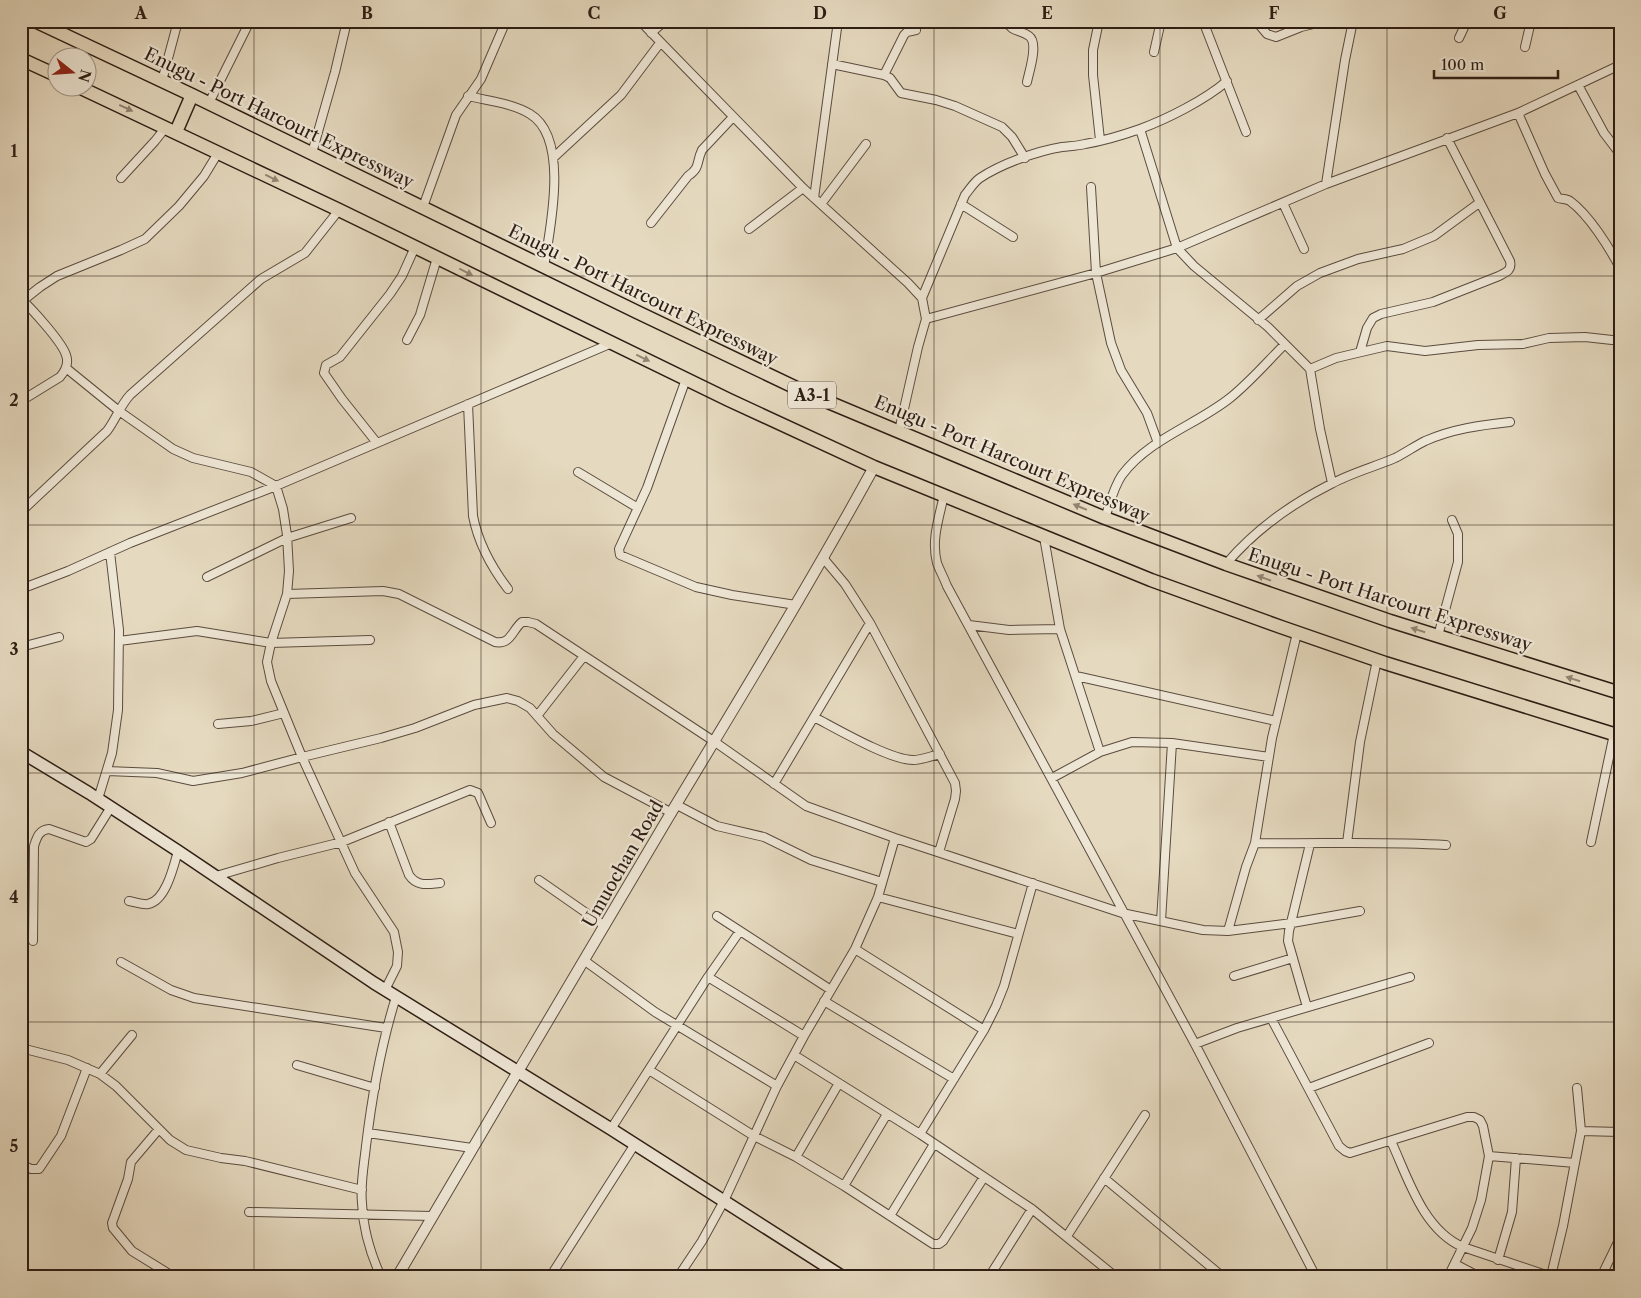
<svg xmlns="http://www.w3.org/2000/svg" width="1641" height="1298" font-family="'Libre Caslon Text',serif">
	<rect width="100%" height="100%" fill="#e5d9bf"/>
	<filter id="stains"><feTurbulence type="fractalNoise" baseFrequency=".004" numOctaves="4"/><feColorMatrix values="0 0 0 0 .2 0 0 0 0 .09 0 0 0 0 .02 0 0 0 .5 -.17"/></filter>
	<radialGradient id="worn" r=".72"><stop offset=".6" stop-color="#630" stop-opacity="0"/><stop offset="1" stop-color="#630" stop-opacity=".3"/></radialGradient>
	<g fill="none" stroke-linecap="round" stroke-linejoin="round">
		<!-- minor casing -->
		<g stroke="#5b4c3f" stroke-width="10">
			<path id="minor" d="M640 21 803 188 908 283 922 298 926 319 918 347 899 431
				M1006 21C1013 33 1019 29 1029 36 1039 43 1029 72 1027 82
				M1099 21 1093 50V75L1100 140
				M1203 21 1246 132
				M1256 21 1267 34 1276 37 1301 27 1326 21
				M651 33 665 21
				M1459 38 1467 21
				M1525 47 1531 21
				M1154 52 1161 21
				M832 64 884 75 890 78 901 93 936 100 955 106 1002 127 1012 137 1025 158
				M884 75 904 35 907 32 916 30
				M162 81 178 21
				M1578 85 1604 133 1620 154
				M468 96C488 101 512 103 530 114 570 138 550 229 544 267
				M209 103 250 21
				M1518 113 1545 174 1558 198C1562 199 1567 199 1570 201 1589 215 1609 247 1620 268
				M1140 129 1177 248 1194 266 1268 327 1310 369 1320 429 1332 483
				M312 153 335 72 347 21
				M553 158 621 95 660 43
				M121 178 155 141 166 127
				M1326 184 1345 60 1353 21
				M1091 187 1096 273 1111 343 1121 370 1147 413 1158 443
				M814 198 838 21
				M1283 203 1304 249
				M821 204 866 144
				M961 204 1013 237
				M423 207 456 115 481 79 506 21
				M651 223 688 176C701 167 696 162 702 150L733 117
				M749 229 803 188
				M922 298 965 195C970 189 974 182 980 178 1001 164 1037 151 1062 147 1070 146 1077 146 1085 144 1103 141 1123 135 1140 129 1167 119 1205 100 1227 81
				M21 299C32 309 62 342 66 355 69 363 66 370 60 377L21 401
				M21 302 40 287 57 276 121 250 145 239 179 206 204 176 218 153
				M926 319 1096 273 1177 248 1326 184 1518 113 1620 65
				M1258 320 1297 286 1320 273 1358 259 1403 249 1434 236 1479 203
				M407 340 420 315 437 258
				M1360 352 1367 328 1373 318 1381 314 1433 302 1499 276C1507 272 1512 270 1510 261L1447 138
				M66 368 119 411 173 449 193 458 251 472 276 486 283 509 287 535 289 571 287 594 271 643 267 662 271 681 302 757 355 873 394 932 398 952 397 966 385 990
				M1310 369 1336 358 1387 346 1425 351 1478 345 1523 344 1549 338 1585 337 1612 340H1620
				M686 379 647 488 619 549 620 555 696 587 732 595 796 605
				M468 404 473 516C478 542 492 568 508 589
				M377 443 342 399 324 373 326 365 340 357 390 294 402 276 415 247
				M578 472 638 508
				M944 495C939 518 931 540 937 563 940 571 944 578 947 586L1195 1044 1316 1277
				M26 507 107 431C116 419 120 406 130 395L261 279 305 253 339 210
				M1105 518C1110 504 1113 488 1122 475 1149 439 1196 425 1230 398 1250 382 1267 362 1285 344
				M1044 537 1060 629 1100 752
				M824 559 845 584 870 623 955 783 956 791 955 799 939 852
				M1226 564C1255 530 1291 504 1331 484 1351 473 1374 467 1395 458 1405 453 1415 446 1425 441 1452 429 1481 425 1510 422
				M207 577 287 538 351 518
				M21 589 68 571 130 543 276 486 612 343
				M287 594 383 591 399 594 495 642C511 645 512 630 522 622H528L536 624 715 742 806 806 895 838 1122 913 1203 930 1228 931 1292 923 1360 911
				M969 625 1009 630 1060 629
				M1438 636 1458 562V534L1452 520
				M119 641 197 631 271 643 370 640
				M21 647 59 637
				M1076 676 1276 721
				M537 716 584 656
				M814 717C837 729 890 760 913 760 922 760 931 756 940 754
				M218 724 251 721 284 713
				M107 771 157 773 193 781 242 773 302 757 381 738 415 728 474 705 507 698 518 701 530 708 553 734 604 777 672 813
				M1052 778 1100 752 1132 742 1172 743 1269 757
				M774 784 870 623
				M98 799 112 753 118 710 119 630 110 552
				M677 805 717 826 764 837 811 860 882 882
				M389 822 409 875C417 887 428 884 440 883
				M1591 842 1614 734
				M1255 843C1319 844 1382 841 1446 845
				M1347 843 1360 742 1377 660
				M216 876 278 858 342 842 470 790 478 793 491 823
				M539 880 605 926
				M878 897 1018 934
				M129 901C135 902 143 905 148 904 166 901 174 865 178 851
				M717 916 831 990
				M1161 921 1172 743
				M1228 931 1246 867 1255 843 1272 738 1297 633
				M33 941 34 846C37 837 39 830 49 829L86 842 91 839 111 807
				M855 949 984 1030
				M585 961 655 1012 777 1086
				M121 962 171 990 194 998 386 1028
				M1234 976 1293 958
				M708 977 804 1036
				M824 1001 954 1079
				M1307 1007 1288 941 1289 931 1310 844
				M1271 1018 1339 1146 1345 1151 1350 1153 1467 1117H1474L1480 1120 1483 1126 1489 1156 1481 1200 1472 1228 1448 1277
				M1195 1044 1237 1028 1410 977
				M21 1048 68 1060 100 1074 116 1086 170 1140 186 1150 221 1158 245 1161 362 1190
				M794 1055 920 1134 1032 1209 1116 1277
				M297 1065 375 1088
				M649 1070 754 1136 796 1157 844 1186 933 1244H939L943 1241 984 1177
				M100 1074 132 1035
				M1309 1088 1429 1043
				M159 1129 131 1162 128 1179 112 1223 113 1228 132 1251 174 1277
				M611 1129 708 977 740 931
				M1581 1131 1620 1132
				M368 1133 472 1148
				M920 1134 984 1030 996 1006 1004 986 1033 883
				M1391 1141C1408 1178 1423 1230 1463 1247L1552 1277
				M1489 1156 1575 1163
				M796 1157 839 1083
				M21 1164 31 1169H39L61 1136 87 1068
				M1104 1178 1223 1277
				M844 1186 887 1114
				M249 1212 432 1216
				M890 1216 934 1144
				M1067 1236 1145 1115
				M1498 1260 1512 1212 1516 1158
				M1455 1264 1480 1277
				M1551 1276 1563 1226 1581 1131 1577 1088
				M381 1277C371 1255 363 1227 362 1203 360 1185 364 1165 366 1146 372 1096 381 1045 396 997
				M550 1277 635 1144
				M678 1277 702 1241 724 1201 777 1086 804 1036 855 949 878 897 895 838
				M989 1277 1032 1209
				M1601 1277 1620 1238"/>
		</g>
		<!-- tertiary casing -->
		<g stroke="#5b4c3f" stroke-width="12">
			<path id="tertiary" d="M397 1277C488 1122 579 968 671 813 740 698 810 584 874 467"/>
		</g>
		<!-- secondary casing -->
		<g stroke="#2d1d14" stroke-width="14">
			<path id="secondary" d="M21 752 89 793 178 851 374 983 611 1129 843 1277"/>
		</g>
		<!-- trunk casing -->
		<g stroke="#2d1d14" stroke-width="15">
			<path id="trunk" d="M35 21 192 95 637 312 809 394 1105 518 1226 564 1390 621 1620 693
				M21 59 58 76
				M81 88 339 210 729 400 874 467 1151 580 1281 627 1385 663 1620 736
				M176 132 192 95"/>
		</g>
		<!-- minor -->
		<use href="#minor" stroke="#eee6d5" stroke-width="8"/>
		<!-- tertiary -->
		<use href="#tertiary" stroke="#eee6d5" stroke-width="10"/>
		<!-- secondary -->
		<use href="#secondary" stroke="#eee6d5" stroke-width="11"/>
		<!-- trunk -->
		<use href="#trunk" stroke="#e5d9bf" stroke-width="12"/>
	</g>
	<!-- one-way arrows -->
	<defs><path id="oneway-solid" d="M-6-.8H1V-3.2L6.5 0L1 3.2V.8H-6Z" transform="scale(1.25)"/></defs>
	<g fill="#928472">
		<use href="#oneway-solid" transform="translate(126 108) rotate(25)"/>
		<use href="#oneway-solid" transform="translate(272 178) rotate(26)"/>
		<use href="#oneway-solid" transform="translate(466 272) rotate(26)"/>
		<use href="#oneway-solid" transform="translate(643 358) rotate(26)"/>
		<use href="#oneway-solid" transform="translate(1080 507) rotate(-157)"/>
		<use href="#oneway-solid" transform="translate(1264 578) rotate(-160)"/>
		<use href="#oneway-solid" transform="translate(1418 630) rotate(-163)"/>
		<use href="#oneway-solid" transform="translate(1573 679) rotate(-162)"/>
	</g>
	<!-- grid -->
	<path fill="none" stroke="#2d1d14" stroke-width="1" stroke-opacity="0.55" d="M254 21V1277M481 21V1277M707 21V1277M934 21V1277M1160 21V1277M1387 21V1277M21 276H1620M21 525H1620M21 773H1620M21 1022H1620"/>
	<g text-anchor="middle" stroke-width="4.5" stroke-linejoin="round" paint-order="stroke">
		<!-- shield labels -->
		<rect fill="#eee6d5" stroke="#67594e" stroke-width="1" x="788" y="381.5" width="48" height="27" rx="4"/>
		<g font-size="16" font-weight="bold" fill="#2d1d14">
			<text x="812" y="401">A3-1</text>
		</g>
		<!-- street labels -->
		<g font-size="18" fill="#2d1d14" stroke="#eee6d5">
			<text transform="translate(279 118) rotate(26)" y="6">Enugu - Port Harcourt Expressway</text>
			<text transform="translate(643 295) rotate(26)" y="6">Enugu - Port Harcourt Expressway</text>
			<text transform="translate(1012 459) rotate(23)" y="6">Enugu - Port Harcourt Expressway</text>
			<text transform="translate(1390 600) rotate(18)" y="6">Enugu - Port Harcourt Expressway</text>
			<text transform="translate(623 864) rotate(-60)" y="6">Umuochan Road</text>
		</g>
	</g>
	<!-- margin -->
	<rect width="1641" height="1298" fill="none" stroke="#e5d9bf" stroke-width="55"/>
	<!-- north arrow -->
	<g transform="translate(72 72) rotate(107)"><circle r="24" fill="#eee6d5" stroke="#a19688"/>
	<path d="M0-4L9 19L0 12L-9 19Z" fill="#8f2418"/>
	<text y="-8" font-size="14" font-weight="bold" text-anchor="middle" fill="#2d1d14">N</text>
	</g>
	<!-- scale -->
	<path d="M1434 70v8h124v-8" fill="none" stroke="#2d1d14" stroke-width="2.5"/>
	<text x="1441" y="70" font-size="15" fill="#2d1d14" stroke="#eee6d5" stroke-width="4" paint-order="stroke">100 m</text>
	<rect x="28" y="28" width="1586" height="1242" fill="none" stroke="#2d1d14" stroke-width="2"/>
	<g font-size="16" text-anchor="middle" font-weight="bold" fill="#2d1d14">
		<text x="141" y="19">A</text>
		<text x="367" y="19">B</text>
		<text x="594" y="19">C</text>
		<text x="820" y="19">D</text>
		<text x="1047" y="19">E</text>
		<text x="1274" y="19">F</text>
		<text x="1500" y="19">G</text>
		<text x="14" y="157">1</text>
		<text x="14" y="406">2</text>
		<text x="14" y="655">3</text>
		<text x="14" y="903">4</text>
		<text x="14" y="1152">5</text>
	</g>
	<rect width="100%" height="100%" filter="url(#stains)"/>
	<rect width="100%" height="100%" fill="url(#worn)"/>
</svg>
